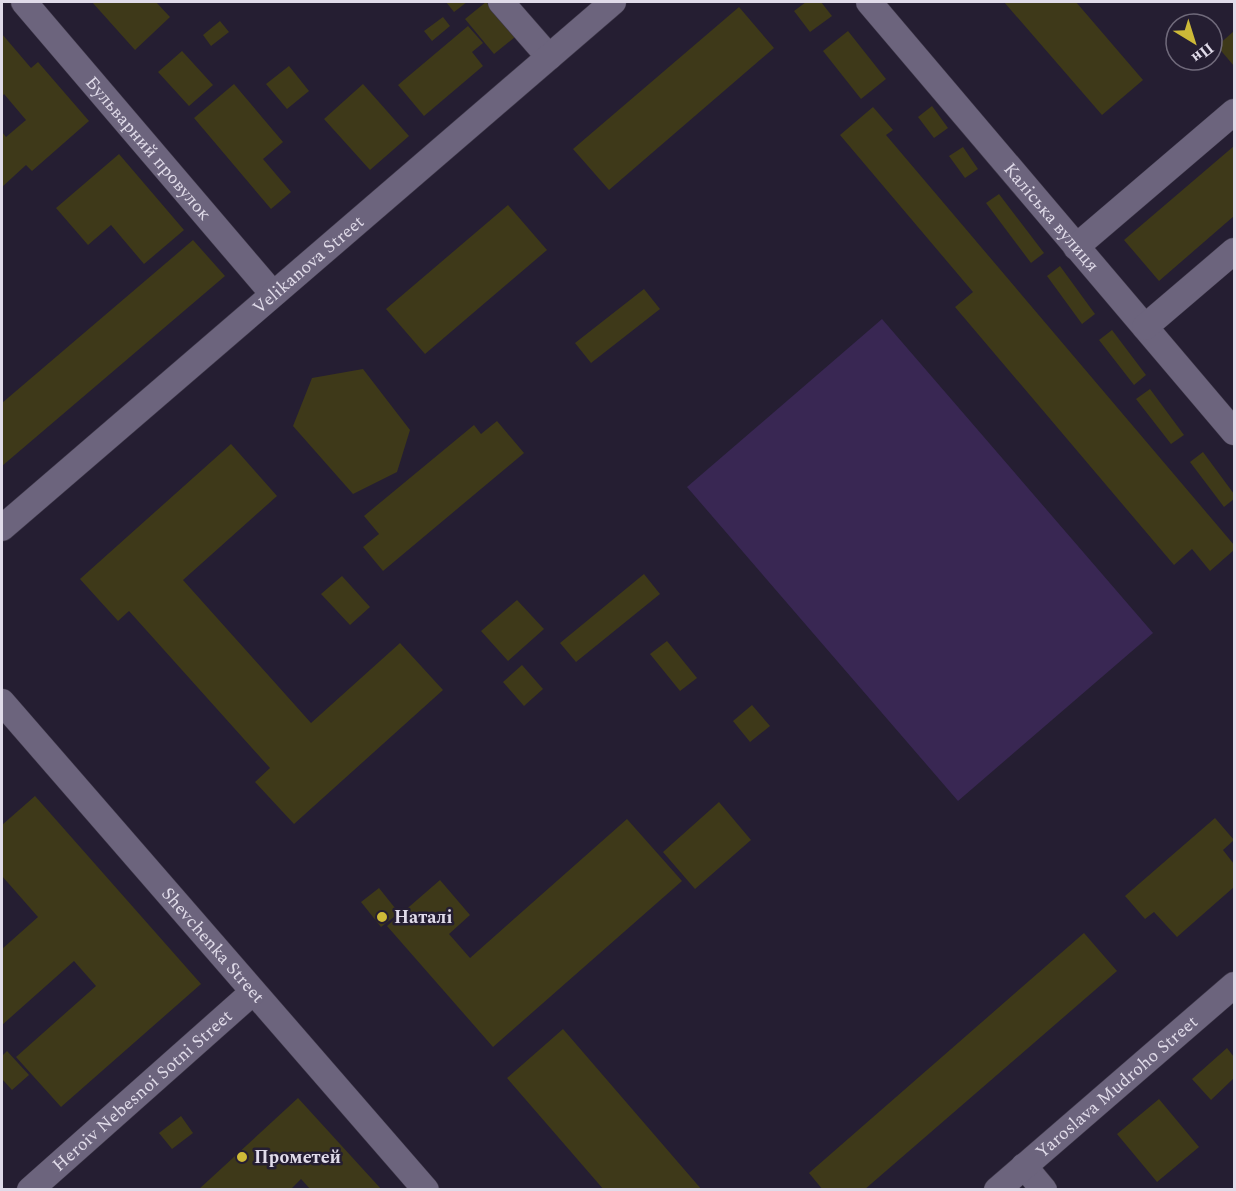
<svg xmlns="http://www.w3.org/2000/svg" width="1236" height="1191" font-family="Spectral,serif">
	<rect width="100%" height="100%" fill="#251e32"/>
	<!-- green -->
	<path fill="#392753" d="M882 319 1153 633 958 801 687 487Z"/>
	<!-- building -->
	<path fill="#3e3919" d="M92 2H156L170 17 135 50Z
		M446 2H467L454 12Z
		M486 2 515 37 494 54 465 19Z
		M806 2H821L832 16 810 32 794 11Z
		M1004 2H1076L1143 80 1102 115Z
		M739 7 774 48 609 190 573 149Z
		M443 17 450 26 432 41 424 31Z
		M220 21 229 32 211 46 203 35Z
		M468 26 483 43 472 52 483 66 424 116 398 85Z
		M848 31 886 79 861 99 823 51Z
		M1234 31V66L1217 46Z
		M2 34 31 68 38 62 89 121 32 171 26 165 2 187V132L6 137 26 120 4 94 2 97Z
		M182 51 213 85 189 106 158 72Z
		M289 66 309 91 287 109 266 84Z
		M234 84 283 142 263 159 291 192 271 209 194 118Z
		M363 84 409 136 370 170 324 119Z
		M932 106 948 128 934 138 918 117Z
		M873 107 893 130 886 135 1234 545V550L1210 571 1192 549 1174 565 955 307 973 292 840 135Z
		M1234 146V216L1159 281 1124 240Z
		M963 147 978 169 965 178 949 156Z
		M119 154 184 230 144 264 111 225 88 245 56 208Z
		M999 194 1044 253 1031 263 986 203Z
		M508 205 547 250 425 354 386 309Z
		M193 240 225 276 2 466V403Z
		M1060 266 1095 314 1082 324 1047 276Z
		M644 289 660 309 591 363 575 343Z
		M1112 330 1146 375 1134 385 1099 340Z
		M363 369 410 430 397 472 353 494 293 426 312 378Z
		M1150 389 1184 435 1171 444 1136 399Z
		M497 421 524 453 383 571 363 547 379 534 364 516 474 425 481 434Z
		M231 444 277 496 183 580 311 723 400 643 443 690 294 824 255 782 270 768 129 611 118 621 80 579Z
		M1203 452 1234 494V499L1224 507 1190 462Z
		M644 574 660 594 576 662 560 643Z
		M342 576 370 607 350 625 321 594Z
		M517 600 544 629 508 661 481 631Z
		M667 641 697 678 680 691 650 654Z
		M522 665 543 689 524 706 503 682Z
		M752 705 770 726 750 742 733 721Z
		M35 796 201 984 61 1107 16 1057 96 986 74 961 2 1025V949L38 917 2 876V825Z
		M719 802 751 840 695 889 663 852Z
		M1215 818 1234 840 1223 850 1234 864V887L1177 937 1154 912 1145 919 1125 896Z
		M627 819 682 881 493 1047 387 926 440 880 470 915 449 934 470 958Z
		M379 888 399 913 381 927 361 902Z
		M1084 933 1117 971 864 1190H823L809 1173Z
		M563 1029 702 1190H604L507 1078Z
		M1227 1048 1234 1057V1078L1211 1100 1192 1079Z
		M7 1051 29 1075 12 1090 2 1079V1056Z
		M298 1098 382 1190H311L301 1179 290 1190H198Z
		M1159 1099 1199 1147 1157 1182 1117 1134Z
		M181 1116 193 1133 172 1149 159 1133Z"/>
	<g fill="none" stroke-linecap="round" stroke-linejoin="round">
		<!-- minor casing -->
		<g stroke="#403a4b" stroke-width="27">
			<g id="minor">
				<path id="s1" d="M24 2 273 294"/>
				<path d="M501 2 549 57"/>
				<path id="s2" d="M869 2 1234 432"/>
				<path d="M1076 247 1234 112"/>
				<path d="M1145 327 1234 251"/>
				<path id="s3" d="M2 528 613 2"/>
				<path id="s4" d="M2 702 426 1190"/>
				<path d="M1024 1166 1044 1190"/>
				<path id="s5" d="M30 1190 253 992"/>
				<path id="s6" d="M997 1190 1234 985"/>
			</g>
		</g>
		<!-- minor -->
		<use href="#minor" stroke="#6c647d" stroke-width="26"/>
	</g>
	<!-- markers -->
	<g fill="#cdb938" stroke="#251e32" stroke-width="2">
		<circle cx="382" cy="917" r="6"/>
		<circle cx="242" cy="1157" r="6"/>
	</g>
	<g text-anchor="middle" stroke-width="5" stroke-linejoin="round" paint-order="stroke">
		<!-- street labels -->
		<g font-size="18" fill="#e0dbe9" stroke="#251e32">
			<text dy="6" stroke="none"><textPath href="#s1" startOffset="192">Бульварний провулок</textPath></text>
			<text dy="6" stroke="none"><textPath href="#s2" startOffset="282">Каліська вулиця</textPath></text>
			<text dy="6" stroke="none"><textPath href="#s3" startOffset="404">Velikanova Street</textPath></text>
			<text dy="6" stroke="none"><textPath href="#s4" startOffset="322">Shevchenka Street</textPath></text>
			<text dy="6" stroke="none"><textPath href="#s6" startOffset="158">Yaroslava Mudroho Street</textPath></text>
			<text dy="6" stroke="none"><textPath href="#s5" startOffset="150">Heroiv Nebesnoi Sotni Street</textPath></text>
		</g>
		<!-- poi labels -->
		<g font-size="18" font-weight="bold" fill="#e0dbe9" stroke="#251e32" text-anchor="start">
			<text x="394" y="923">Наталі</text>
			<text x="254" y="1163">Прометей</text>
		</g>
	</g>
	<!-- border -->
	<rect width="1236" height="1191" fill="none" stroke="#e0dbe9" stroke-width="6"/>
	<!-- north arrow -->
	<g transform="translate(1194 42) rotate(142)"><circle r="28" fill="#251e32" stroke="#706a7b" stroke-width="1.5"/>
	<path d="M0-4.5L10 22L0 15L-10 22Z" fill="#cdb938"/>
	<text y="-9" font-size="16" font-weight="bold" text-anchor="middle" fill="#e0dbe9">Пн</text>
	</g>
</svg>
